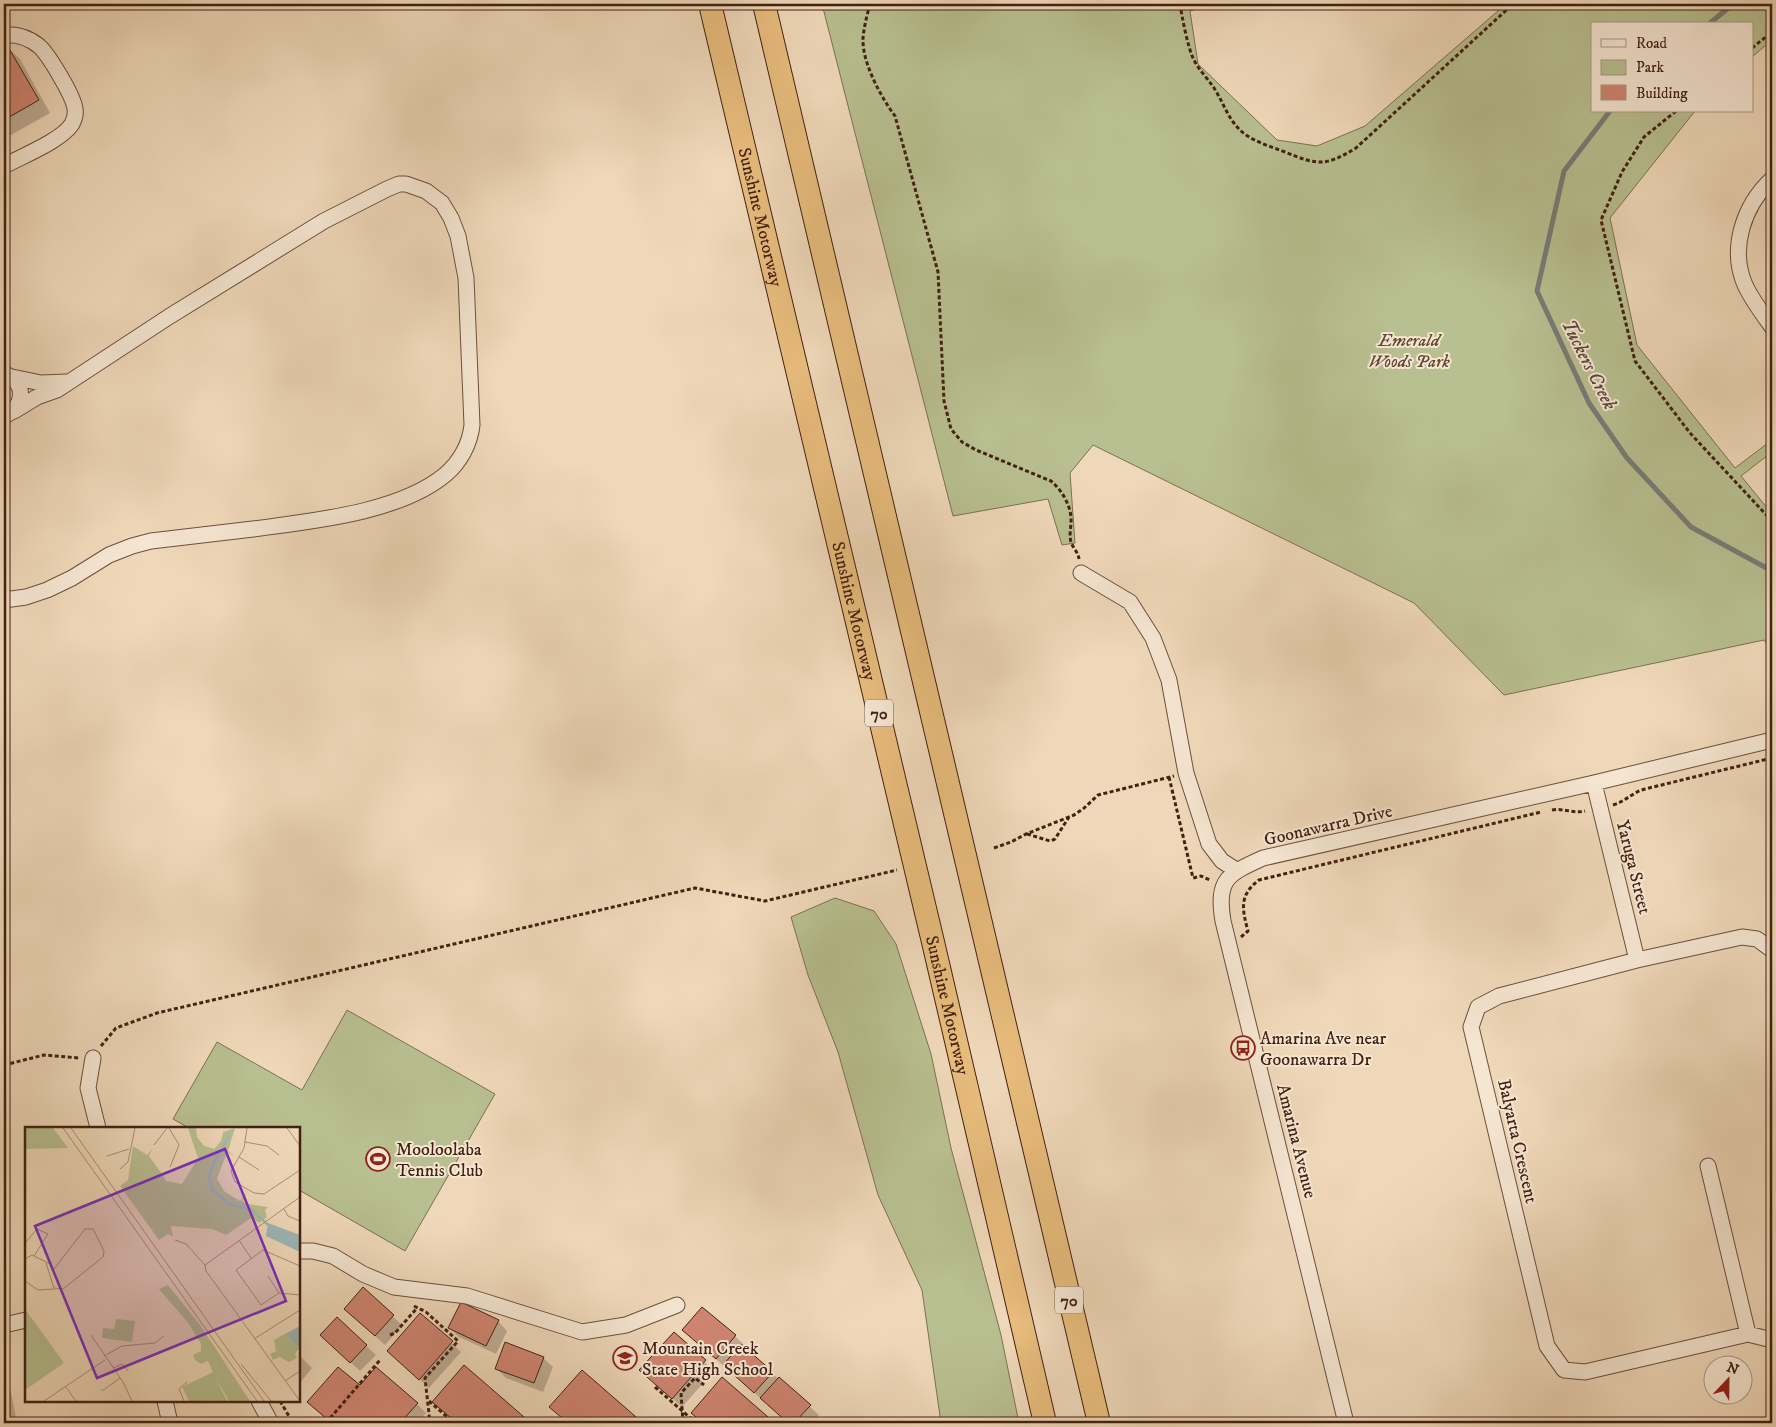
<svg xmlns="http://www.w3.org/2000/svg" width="1776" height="1427" font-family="'IM FELL DW Pica',serif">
	<rect width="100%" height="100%" fill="#efd8b9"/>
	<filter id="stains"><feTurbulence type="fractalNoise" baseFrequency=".004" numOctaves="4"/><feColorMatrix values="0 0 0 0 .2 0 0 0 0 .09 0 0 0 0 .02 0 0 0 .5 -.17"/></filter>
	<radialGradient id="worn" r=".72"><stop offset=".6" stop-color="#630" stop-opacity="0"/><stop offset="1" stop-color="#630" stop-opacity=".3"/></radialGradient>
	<!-- green -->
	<path fill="#b8bf90" stroke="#7d7051" d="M822 4H1211L1190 11 1198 64 1277 140 1317 146 1365 126 1506 4H1772V40L1752 57V24H1592V111H1695L1610 218 1637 345 1735 468 1772 440V452L1741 476 1772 514V651L1764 640 1504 695 1414 603 1093 445 1070 473 1075 543 1062 545 1048 499 953 516Z
		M835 898 874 911 896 944 931 1054 951 1148 1001 1335 1019 1423H941L922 1290 878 1195 838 1052 808 975 791 917Z
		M347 1010 495 1094 405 1251 299 1190V1128H189L173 1119 217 1042 302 1090Z"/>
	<!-- shadow -->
	<path fill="#0003" d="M7 47 20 59 50 113 4 139V48Z
		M363 1289 402 1325 385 1345 355 1318Z
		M421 1315 461 1352 429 1388 388 1351Z
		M498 1321 507 1331 496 1354 459 1337 450 1328Z
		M674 1334 714 1371 682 1407 650 1379Z
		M735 1336 744 1345 743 1347 819 1415 811 1423H789L693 1339Z
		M331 1344 366 1346 376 1355 360 1371Z
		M299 1355 312 1368 299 1384Z
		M543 1358 553 1367 543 1392 506 1378 496 1368Z
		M464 1367 529 1423H457L443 1411 433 1402Z
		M582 1372 641 1423H568L560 1416Z
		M722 1379 773 1423H704L693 1412Z
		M4 1381 10 1387 17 1423H4Z
		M360 1387 417 1404 426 1413 417 1423H327Z"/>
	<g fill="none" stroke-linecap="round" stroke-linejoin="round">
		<!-- stream -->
		<path stroke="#797c76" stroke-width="5" d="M1709 24 1733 4
			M1610 111 1564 171 1537 291 1589 403 1627 458 1691 527 1772 571"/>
	</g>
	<!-- building -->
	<path fill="#cf8571" stroke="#422112" d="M7 45 39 100 4 120V47Z
		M363 1287 394 1315 375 1336 344 1309Z
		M461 1302 499 1320 486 1346 448 1328Z
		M702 1307 736 1335 716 1359 682 1330Z
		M420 1313 453 1341 419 1380 387 1351Z
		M337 1317 367 1345 350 1363 320 1335Z
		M674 1332 706 1360 672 1399 639 1370Z
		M505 1342 544 1357 534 1383 495 1369Z
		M741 1344 773 1372 754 1393 723 1365Z
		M464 1365 531 1423H457L432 1402Z
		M338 1367 360 1385 376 1367 418 1403 400 1423H325L328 1420 307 1402Z
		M582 1370 643 1423H568L549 1407Z
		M722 1377 775 1423H704L691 1413Z
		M779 1377 811 1405 794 1423H788L760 1398Z"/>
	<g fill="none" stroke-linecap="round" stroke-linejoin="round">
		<!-- minor casing -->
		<g stroke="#6d4f3c" stroke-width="17">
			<path id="minor" d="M4 35C17 34 29 38 39 46 49 55 74 97 75 109 76 114 74 120 72 124 61 141 22 156 4 166
				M1772 179C1744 205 1729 248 1745 285 1752 300 1762 313 1772 327
				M4 374C27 381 25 408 4 416
				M12 377 41 383 67 382
				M1081 573 1130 602 1153 638 1169 680 1186 773 1209 844 1222 861 1236 870
				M4 600 26 597 47 590 72 578 109 555 132 546 151 541C185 537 219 533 253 529 311 521 400 513 446 474 460 462 470 444 472 425L466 278 458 236 451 218 442 203 426 191 406 184H399L387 189 324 221 170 316 57 390 37 397 14 411
				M1594 783 1637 960
				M1772 950 1757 939 1742 937 1637 960 1499 996 1478 1007 1471 1027 1547 1346 1564 1370 1585 1372 1748 1334 1772 1340
				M93 1058 88 1088 98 1128
				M1708 1166 1748 1334
				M299 1251H313L333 1256 363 1274 394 1287 467 1296 582 1332 626 1325 677 1305
				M4 1325 26 1320
				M165 1401 170 1423
				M259 1401 271 1423
				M1346 1423 1223 921C1216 879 1228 874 1263 858L1594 783 1772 740"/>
		</g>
		<!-- highway casing -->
		<g stroke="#422112" stroke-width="24">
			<g id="highway">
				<path id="s1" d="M710 4 933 942 1045 1423"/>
				<path d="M764 4 1099 1423"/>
			</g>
		</g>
		<!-- path -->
		<path stroke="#422112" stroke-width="3" stroke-dasharray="4 2.5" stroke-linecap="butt" d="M870 4C867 15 864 27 863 38 862 63 881 97 895 116L938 272 944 401 951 429 962 442 976 450 1051 481C1062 490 1072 507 1071 522 1071 528 1069 535 1071 542 1073 548 1078 552 1079 559
			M1180 4C1182 17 1188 49 1194 60 1199 70 1208 79 1214 88 1225 105 1229 123 1246 135 1258 143 1272 147 1285 152 1317 165 1325 167 1356 148L1513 4
			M1181 8 1192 4
			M1752 48 1772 32
			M1676 111 1644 137 1622 172 1601 220 1635 361 1690 433 1772 521
			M1169 777 1193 878 1201 876 1210 880
			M1613 805C1626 801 1633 792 1645 789L1772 758
			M1552 810C1564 808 1574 814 1585 811
			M1027 834 1050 841 1055 839 1069 817
			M994 848 1011 842 1026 834 1074 815 1083 809 1098 795 1174 776
			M1241 937 1248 931C1242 909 1239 895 1259 880L1541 812
			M101 1046 116 1028 157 1013 695 888 765 901 897 870
			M4 1065 44 1055 79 1058
			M414 1306 426 1312 458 1341 425 1378 430 1423
			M390 1335 395 1333 417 1308
			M655 1387 696 1423
			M280 1401 293 1423
			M429 1401 454 1423
			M326 1423 380 1360
			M563 1423 564 1419
			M683 1423 681 1393 695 1378 704 1385"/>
		<!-- minor -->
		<use href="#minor" stroke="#f5e6d2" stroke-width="15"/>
		<!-- highway -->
		<use href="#highway" stroke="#e8bc7c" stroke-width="22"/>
	</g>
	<!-- icons -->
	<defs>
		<g id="bus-ring" transform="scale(1.25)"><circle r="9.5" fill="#f5e6d2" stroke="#8f2418" stroke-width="1.5"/><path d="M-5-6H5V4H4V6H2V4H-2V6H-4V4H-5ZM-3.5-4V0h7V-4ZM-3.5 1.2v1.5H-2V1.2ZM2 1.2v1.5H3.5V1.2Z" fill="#8f2418"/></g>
		<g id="stadium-ring" transform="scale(1.25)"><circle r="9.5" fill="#f5e6d2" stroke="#8f2418" stroke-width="1.5"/><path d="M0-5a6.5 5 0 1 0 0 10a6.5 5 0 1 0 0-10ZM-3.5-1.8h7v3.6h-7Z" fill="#8f2418"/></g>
		<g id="school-ring" transform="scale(1.25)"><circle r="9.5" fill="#f5e6d2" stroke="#8f2418" stroke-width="1.5"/><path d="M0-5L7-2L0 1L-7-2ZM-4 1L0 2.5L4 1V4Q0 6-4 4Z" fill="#8f2418"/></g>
	</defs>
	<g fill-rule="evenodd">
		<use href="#bus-ring" x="1243" y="1048"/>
		<use href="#stadium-ring" x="378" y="1159"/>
		<use href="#school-ring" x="625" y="1358"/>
	</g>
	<g text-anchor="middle" stroke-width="4" stroke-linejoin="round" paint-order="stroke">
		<!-- shield labels -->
		<g fill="#f5e6d2" stroke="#785c4c" stroke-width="1">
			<rect x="865" y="699.5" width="28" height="27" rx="4"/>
			<rect x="1055" y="1286.5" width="28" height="27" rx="4"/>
		</g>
		<g font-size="16" font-weight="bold" fill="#422112">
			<text x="879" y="719">70</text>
			<text x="1069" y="1306">70</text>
		</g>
		<!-- street labels -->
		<g font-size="18" fill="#422112" stroke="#f5e6d2">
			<text dy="6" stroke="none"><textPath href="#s1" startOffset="219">Sunshine Motorway</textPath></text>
			<text dy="6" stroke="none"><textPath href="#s1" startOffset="624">Sunshine Motorway</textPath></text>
			<text transform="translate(1328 825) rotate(-13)" y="6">Goonawarra Drive</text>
			<text transform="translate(1634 867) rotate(76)" y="6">Yaruga Street</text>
			<text dy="6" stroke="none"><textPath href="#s1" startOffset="1029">Sunshine Motorway</textPath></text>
			<text transform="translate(1297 1141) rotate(76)" y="6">Amarina Avenue</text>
			<text transform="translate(1518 1141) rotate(77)" y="6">Balyarta Crescent</text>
		</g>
		<!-- park labels -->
		<g font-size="18" font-style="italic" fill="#604832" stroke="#f5e6d2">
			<text x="1409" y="346">Emerald<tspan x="1409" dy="21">Woods Park</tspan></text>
		</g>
		<!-- poi labels -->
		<g font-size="18" fill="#422112" stroke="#f5e6d2" text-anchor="start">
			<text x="1260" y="1044">Amarina Ave near<tspan x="1260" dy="21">Goonawarra Dr</tspan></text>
			<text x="396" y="1155">Mooloolaba<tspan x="396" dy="21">Tennis Club</tspan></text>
			<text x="642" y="1354">Mountain Creek<tspan x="642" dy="21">State High School</tspan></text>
		</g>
		<!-- water labels -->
		<g font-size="19" font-style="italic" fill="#59473c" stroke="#f5e6d2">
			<text transform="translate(1590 364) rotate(63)" y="7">Tuckers Creek</text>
		</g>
	</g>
	<!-- overview -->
	<g transform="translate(25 1127)">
		<rect width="275" height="275" fill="#efd8b9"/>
		<path d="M0 1H28L43 21 0 22ZM163 1H171L172 10 179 19 189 22 196 14 198 5 210 1 203 24 211 29 202 25 192 52 200 65 215 74 222 65 217 74 222 77 243 80 240 83 242 90 234 96 226 91 201 108 187 102 146 99 148 110 143 107 134 113 95 59 103 53 108 19 122 28 127 22 124 29 137 47 144 43 138 48 141 54 157 57 173 31ZM143 158 175 198 225 274H204L190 250 202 274H164L157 260 188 245 183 234 176 237 170 233 168 228 176 224V217L164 197 134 162ZM0 182 39 236 0 263ZM91 192 110 194 107 215 77 211 78 201 89 202ZM260 207 274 221 270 227 272 231 264 235 255 230 248 233 245 227 251 224 249 213Z" fill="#b8bf90"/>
		<path d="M243 96 275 108V125L241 109ZM275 199V221H274L260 207Z" fill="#9db8b9"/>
		<path fill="none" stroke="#9db8b9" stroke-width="2.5" d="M205 7 188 38 184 49 187 63 204 77 227 83 243 98"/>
		<path fill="none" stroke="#aa8f76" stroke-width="1" d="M38 1 232 274M46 1 239 274M144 1 154 18 145 40M222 1 219 21 206 44 210 55 229 66 239 67 275 43M262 1 275 19M220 15 242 19 254 28M129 18 142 1M82 29 104 22M214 30 234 43M95 42 103 35 110 1M259 82 263 89 275 94M150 113 161 117 180 138M214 113 226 131M0 116 12 102 23 107 9 129M0 132 7 128 27 138M21 136 29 161 38 162 78 130 79 124 68 102H60L29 142M180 138 181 144 275 274M180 138 275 70M243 149 254 166M0 154 13 163 30 162M275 168 254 166 236 178 211 143 238 123 275 139M66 208 98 255 107 274M229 212 275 183M79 229 97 219 130 216 139 209M216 237 246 274M88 241 97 237 103 244M260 254 275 244M40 259 51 274M77 264 95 251M19 274 80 233M159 274 154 262 162 255"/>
		<path fill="#7b2cbf" fill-opacity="0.15" stroke="#7b2cbf" stroke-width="2.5" d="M200 22 261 174 72 251 10 99Z"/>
		<rect width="275" height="275" fill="none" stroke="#422112" stroke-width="2.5"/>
	</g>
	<!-- margin -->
	<rect width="1776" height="1427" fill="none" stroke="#efd8b9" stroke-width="20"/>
	<rect x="5" y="5" width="1766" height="1417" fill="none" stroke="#422112" stroke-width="2.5"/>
	<rect x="10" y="10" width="1756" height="1407" fill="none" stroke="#422112"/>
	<!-- legend -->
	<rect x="1591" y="22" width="162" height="90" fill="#f5e6d2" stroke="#ad9785"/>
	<rect x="1601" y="39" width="25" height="8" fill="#f5e6d2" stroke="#ad9785"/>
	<text x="1636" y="48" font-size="15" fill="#422112">Road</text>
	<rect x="1601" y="60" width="25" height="15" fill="#b8bf90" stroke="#ad9785"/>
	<text x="1636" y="72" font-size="15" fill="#422112">Park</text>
	<rect x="1601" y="85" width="25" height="15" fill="#cf8571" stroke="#ad9785"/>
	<text x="1636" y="98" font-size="15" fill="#422112">Building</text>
	<!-- north arrow -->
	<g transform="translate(1728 1380) rotate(22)"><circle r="24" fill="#f5e6d2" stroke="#ad9785"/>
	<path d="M0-4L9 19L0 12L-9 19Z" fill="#8f2418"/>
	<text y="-8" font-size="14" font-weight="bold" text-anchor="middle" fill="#422112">N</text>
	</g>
	<rect width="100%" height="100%" filter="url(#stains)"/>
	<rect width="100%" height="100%" fill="url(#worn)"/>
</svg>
